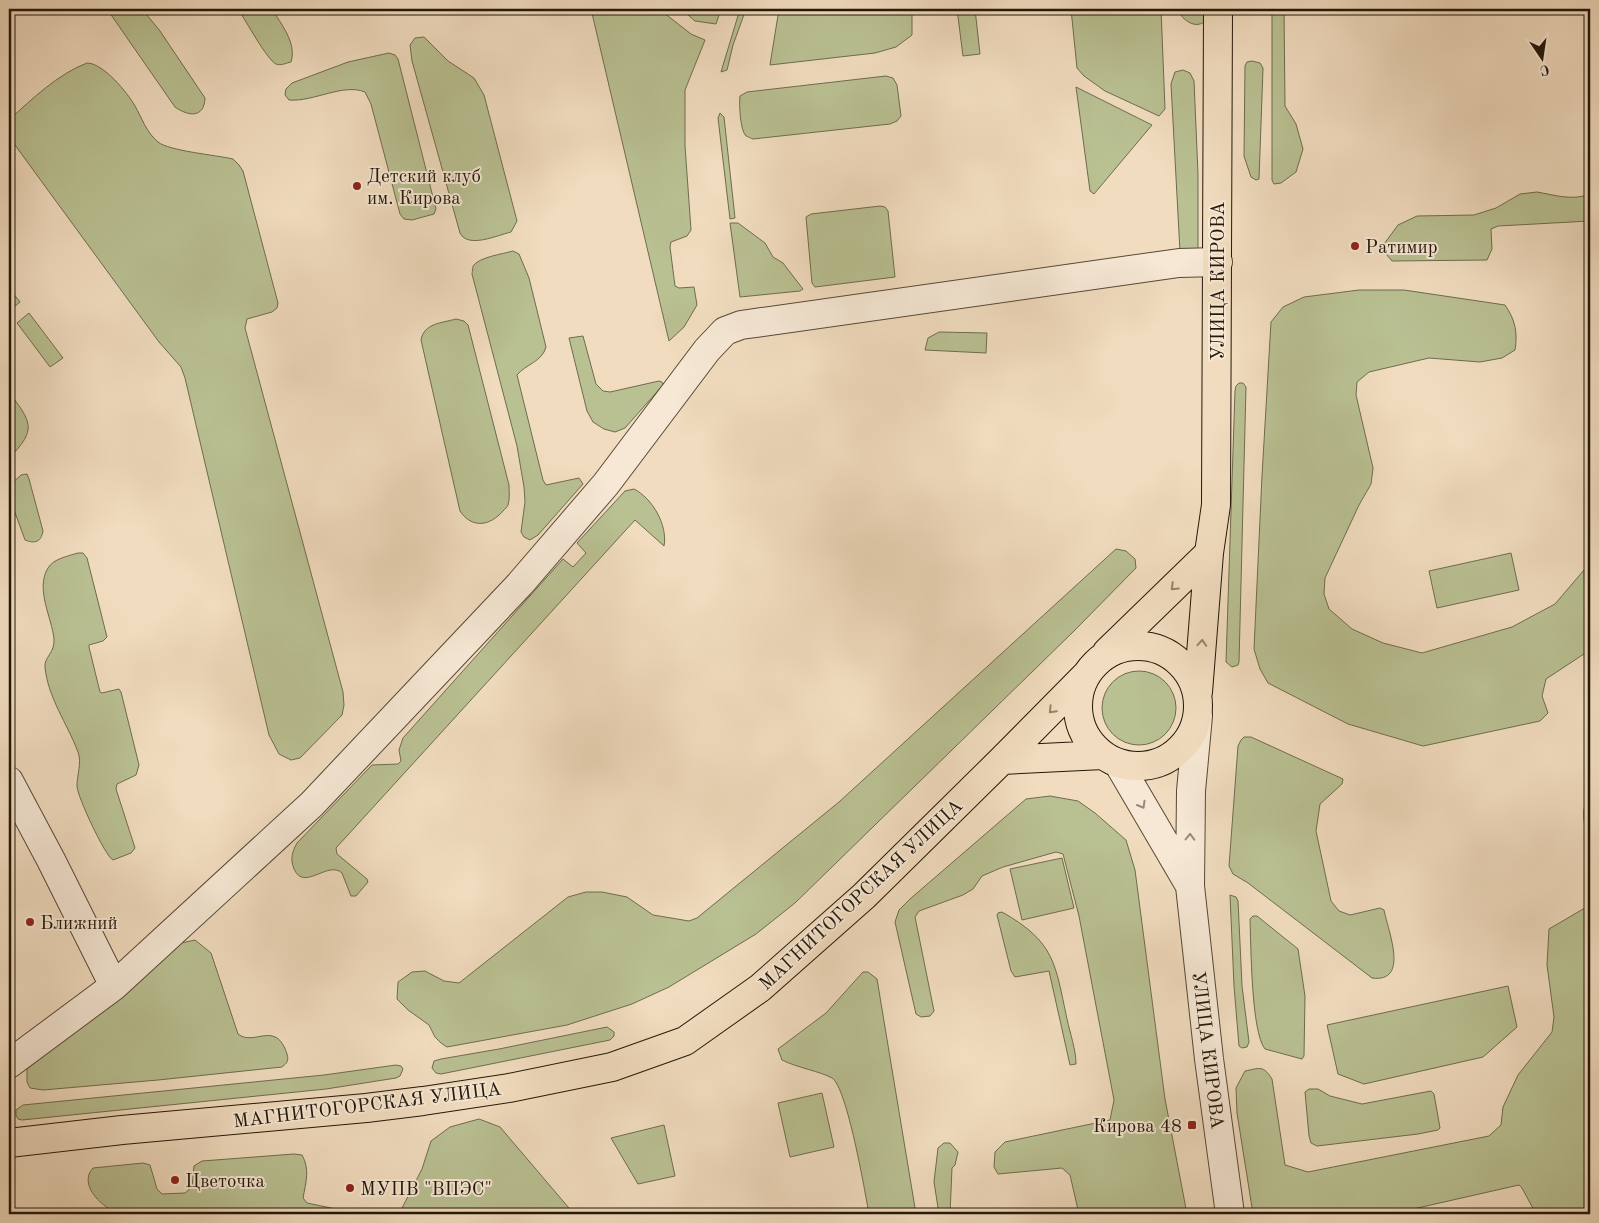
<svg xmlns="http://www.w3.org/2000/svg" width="1599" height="1223" font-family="'Old Standard TT',serif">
	<rect width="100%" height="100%" fill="#f1dcbf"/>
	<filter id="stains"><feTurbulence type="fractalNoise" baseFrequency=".004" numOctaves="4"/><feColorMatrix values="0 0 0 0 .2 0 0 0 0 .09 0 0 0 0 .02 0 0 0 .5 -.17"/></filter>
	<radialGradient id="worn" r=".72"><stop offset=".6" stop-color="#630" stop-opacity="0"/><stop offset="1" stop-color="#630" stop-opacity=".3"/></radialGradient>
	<!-- green -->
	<path fill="#b9c092" stroke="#6e6c4e" d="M107 9H142L160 31 205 98C204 119 188 116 175 107Z
		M238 9H272C281 24 297 43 291 62 286 63 281 66 276 64 267 60 245 19 238 9Z
		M591 9H659L691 34 705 40 685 90V146L691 230 687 236 671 242 670 247 675 286 679 288 694 287 697 305 684 327 669 341Z
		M681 9H721L716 24 695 21Z
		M740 9H746L733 45 727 70 721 72Z
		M779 9H912V35L896 47 875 53 770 65Z
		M957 9H975L980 54 963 56Z
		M1071 9H1161L1165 109 1159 116 1105 91 1084 76 1077 68Z
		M1177 9H1211C1206 32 1186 27 1177 9Z
		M1272 9H1284L1285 106 1296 124 1303 149 1296 172 1281 183 1274 184 1272 180Z
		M424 37 448 61 474 78 484 95 517 221 511 232C498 235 468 249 460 233L412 61 410 45 415 38Z
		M389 53 395 55 398 59 436 209 434 214 412 220 404 219 400 214 371 104 365 92C343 83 314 102 289 100L285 95 286 89 292 83 348 62Z
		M1252 61 1260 63 1263 68 1259 179 1256 180 1251 177 1244 156 1245 66 1247 62Z
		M87 63C103 63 127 92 135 106 142 118 146 132 158 142 169 151 216 155 233 159L239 165 243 171 278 303 277 308 272 312 247 319 245 328 343 692 344 705 342 715 300 758 291 760 279 754 269 735 185 378 181 367 159 342 12 141 9 133 10 119C32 99 58 74 87 63Z
		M1183 70 1190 73 1194 81 1198 174V250L1180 252 1171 84 1175 72Z
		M886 76 893 78 897 85 901 116 897 121 890 124 753 139C752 139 747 136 746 136 740 130 739 104 740 96L747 92Z
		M1076 87 1152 125 1094 194 1090 191Z
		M720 113 724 117 735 218 730 219 718 118Z
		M1537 192C1554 195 1573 201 1590 194V221L1498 226 1491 229 1492 249 1487 260 1392 261 1386 254 1384 244 1398 225 1417 216 1474 215 1496 208 1520 194Z
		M880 206 885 207 888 211 895 277 815 287 812 283 806 217 811 214Z
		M730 223H738L765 243 773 257 783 263 803 289 800 291 740 297Z
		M513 251 519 254 529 278 546 347C542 362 526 364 517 375L543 480 546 485 579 478 583 484 538 535 530 540 524 537 521 532 525 502 524 487 517 446 472 274C472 274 473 266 473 266 479 257 503 254 513 251Z
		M9 288 20 302 9 311Z
		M1359 290H1404L1505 305C1515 319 1518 333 1515 350L1502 358 1480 362 1429 358 1369 372 1357 382 1356 395 1373 468 1371 484 1359 505 1325 578 1324 594 1329 609 1352 629 1383 643 1422 653 1512 627 1555 604 1590 563V650L1546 679 1542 696 1548 713 1540 721 1423 746 1348 724 1268 683 1260 669 1254 649 1262 476 1271 322 1283 307 1304 297Z
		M29 313 63 358 50 367 17 323Z
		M456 319 464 321 468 325 509 485C509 490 510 500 508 505 507 507 505 509 503 511 490 526 472 529 460 511L421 340C424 323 442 323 456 319Z
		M939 332 987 333 986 353 925 350 928 338Z
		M583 336 596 384 603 391 610 392 659 381 662 382 663 385 625 428 615 432 604 429 593 422 587 411 569 338Z
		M1239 383H1243L1246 387 1239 662 1238 665 1232 667 1226 662 1235 391 1236 386Z
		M9 392C31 422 38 429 9 458Z
		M27 474 29 479 43 531C41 542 35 544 25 540L9 496V486L21 475Z
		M634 489C652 498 668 525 664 546L635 520 336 848 337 854 367 879 368 882 356 896H351L342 873C328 860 304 892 294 869 290 859 292 852 297 843L372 765 398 764 401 761 399 750 403 738 563 559 573 567 586 553 577 543 625 491Z
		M1116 549 1126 551 1135 559 1136 568 1074 631 795 903 756 934 669 987 632 1004 567 1025 447 1047 441 1043 435 1037 429 1025 408 1010 397 999 398 982 412 972 425 971 444 981 459 983 568 897 586 892H602L627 897 653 915 689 921 697 918 839 802Z
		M78 553H83L87 558 107 637 103 641 89 645V647L100 692 102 693 119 689 121 692 139 765 136 775 117 784 116 789 135 848 131 853 113 860C105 856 77 796 77 786 77 774 82 763 78 752 67 723 48 698 45 667 44 657 55 653 54 639 52 618 35 589 48 568 53 559 68 556 78 553Z
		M1511 553 1519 590 1437 608 1429 571Z
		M1102 708a37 37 0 1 1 74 0a37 37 0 1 1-74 0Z
		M1244 737H1251L1343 779 1342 784 1320 804 1316 831 1331 901 1339 911 1350 915 1380 908 1384 910C1388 931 1410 983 1372 978L1248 883 1233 874 1229 866 1238 746 1241 740Z
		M1590 795V854C1588 837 1577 809 1590 795Z
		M1050 796 1078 801 1095 813 1126 840 1135 870 1165 1099 1187 1214H1079L1070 1175 1062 1168 998 1174 994 1167 995 1152 1005 1142 1110 1120 1114 1100 1079 916 1063 854 1056 852 1003 867 982 876 973 889 963 895 919 911 915 917 934 1011 930 1016 921 1017 916 1014 895 922 899 910 910 899 1026 799Z
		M1062 858 1074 908 1022 920 1010 869Z
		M1230 895 1236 897 1238 901 1242 986 1249 1042 1247 1047 1242 1048 1239 1046 1234 986Z
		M1590 905V1214H1536L1522 1188 1519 1185 1391 1214H1253L1237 1113 1236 1088 1245 1071C1260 1068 1263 1065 1272 1079L1285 1165 1308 1172 1489 1136 1501 1125 1503 1107 1518 1075 1552 1032 1554 1017 1547 965 1549 929Z
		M1002 912C1055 942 1055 963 1067 1019 1070 1033 1076 1050 1076 1064L1070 1065 1049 971 1015 977 1011 971 997 915 998 913Z
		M1253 916H1257L1298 949 1305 996 1304 1056 1302 1059 1265 1049C1251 1032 1251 944 1250 919Z
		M195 940 211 953 238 1034C254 1047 276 1019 287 1054 289 1061 287 1063 282 1067L158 1080 43 1090 30 1088 27 1082V1069L181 943Z
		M863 972H868L877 979 916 1214H869C865 1192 847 1087 832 1078 819 1071 798 1068 782 1060L778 1049 826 1013Z
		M1508 986 1517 1027 1483 1057 1364 1084 1338 1074 1327 1025Z
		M607 1027 614 1032V1036L610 1040 441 1074 436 1073 432 1068 434 1061 441 1059 499 1049Z
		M396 1065 401 1066 403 1069 400 1076 396 1078 326 1089 22 1120 18 1119 16 1115V1110L23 1105 324 1075Z
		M1309 1089H1318L1330 1096 1362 1104 1431 1091 1434 1094 1440 1128 1438 1130 1418 1134 1317 1146 1311 1143 1309 1136 1305 1092Z
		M822 1093 834 1147 790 1157 778 1103Z
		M479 1119 500 1127 574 1214H399L422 1169 431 1141 450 1127Z
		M664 1125 675 1176 638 1184 611 1138Z
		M944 1143H950L958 1152 955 1165 952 1168 950 1214H939L934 1182 938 1148Z
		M294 1154 302 1155C310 1169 306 1182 303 1198L307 1203 360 1214H121C104 1210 77 1185 93 1168L143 1163 150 1165 157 1189 162 1194 185 1193 192 1187 194 1166 202 1161Z"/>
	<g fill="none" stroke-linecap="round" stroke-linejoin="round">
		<!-- minor casing -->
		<g stroke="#574836" stroke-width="30">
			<path id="minor" d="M1198 716 1191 791 1190 886 1209 1059 1230 1214
				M1118 763 1190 886
				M9 781 51 860 114 986
				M9 1064 114 986 312 804 520 584 606 484 707 350 725 331 741 325 1179 263 1218 262"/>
		</g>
		<!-- major casing -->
		<g stroke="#241709" stroke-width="30">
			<path id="major" d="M1078 706a60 60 0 1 1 120 0a60 60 0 1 1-120 0Z
				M1107 652 1209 553
				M1198 692 1209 553 1216 505 1218 9
				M1002 760 1103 755
				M9 1143 122 1130 366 1108 423 1101 509 1088 612 1067 685 1041 760 988 864 896 1002 760 1086 675"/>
		</g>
		<!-- minor -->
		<use href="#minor" stroke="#f6e8d5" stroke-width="28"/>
		<!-- major -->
		<use href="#major" stroke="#f1dcbf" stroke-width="28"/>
	</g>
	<!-- one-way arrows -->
	<defs><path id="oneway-chevron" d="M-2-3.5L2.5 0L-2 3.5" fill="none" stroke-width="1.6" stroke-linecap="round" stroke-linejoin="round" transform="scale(1.25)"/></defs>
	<g stroke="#95836d">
		<use href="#oneway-chevron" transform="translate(1174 587) rotate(136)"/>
		<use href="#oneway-chevron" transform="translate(1202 643) rotate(-86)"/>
		<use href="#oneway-chevron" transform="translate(1052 710) rotate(134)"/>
	</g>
	<g stroke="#988a79">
		<use href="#oneway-chevron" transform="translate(1142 805) rotate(60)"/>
		<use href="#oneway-chevron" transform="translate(1190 837) rotate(-89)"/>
	</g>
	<!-- markers -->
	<g fill="#8f2418" stroke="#f6e8d5" stroke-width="2">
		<circle cx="357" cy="186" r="5"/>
		<circle cx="1355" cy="246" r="5"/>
		<circle cx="30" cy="922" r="5"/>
		<rect x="1187" y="1120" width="10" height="10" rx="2.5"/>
		<circle cx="175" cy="1180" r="5"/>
		<circle cx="350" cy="1188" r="5"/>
	</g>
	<g text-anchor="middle" stroke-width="4" stroke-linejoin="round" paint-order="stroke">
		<!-- poi labels -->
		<g font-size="19" fill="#241709" stroke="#f6e8d5" text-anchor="start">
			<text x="367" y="182">Детский клуб<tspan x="367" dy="22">им. Кирова</tspan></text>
			<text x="1365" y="253">Ратимир</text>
			<text x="40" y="929">Ближний</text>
			<text x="1182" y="1132" text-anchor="end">Кирова 48</text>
			<text x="185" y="1187">Цветочка</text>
			<text x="360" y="1195">МУПВ "ВПЭС"</text>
		</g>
		<!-- street labels -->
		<g font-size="19" fill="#241709" stroke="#f6e8d5">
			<text transform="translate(1217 281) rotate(-90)" y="7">УЛИЦА КИРОВА</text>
			<text transform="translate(860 894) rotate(-43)" y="7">МАГНИТОГОРСКАЯ УЛИЦА</text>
			<text transform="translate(1209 1050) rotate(83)" y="7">УЛИЦА КИРОВА</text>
			<text transform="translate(367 1104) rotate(-7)" y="7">МАГНИТОГОРСКАЯ УЛИЦА</text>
		</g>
	</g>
	<!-- margin -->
	<rect width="1599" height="1223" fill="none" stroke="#f1dcbf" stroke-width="30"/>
	<rect x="10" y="10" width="1579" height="1203" fill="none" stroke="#241709" stroke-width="2.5"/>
	<rect x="15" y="15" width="1569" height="1193" fill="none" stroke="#241709"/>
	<!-- north arrow -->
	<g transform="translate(1542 58) rotate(167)" stroke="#f6e8d5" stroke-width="4" paint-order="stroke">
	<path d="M0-4L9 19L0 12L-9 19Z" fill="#241709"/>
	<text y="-8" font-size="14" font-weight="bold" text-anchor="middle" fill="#241709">С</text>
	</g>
	<rect width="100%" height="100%" filter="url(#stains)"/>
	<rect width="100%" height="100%" fill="url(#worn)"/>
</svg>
